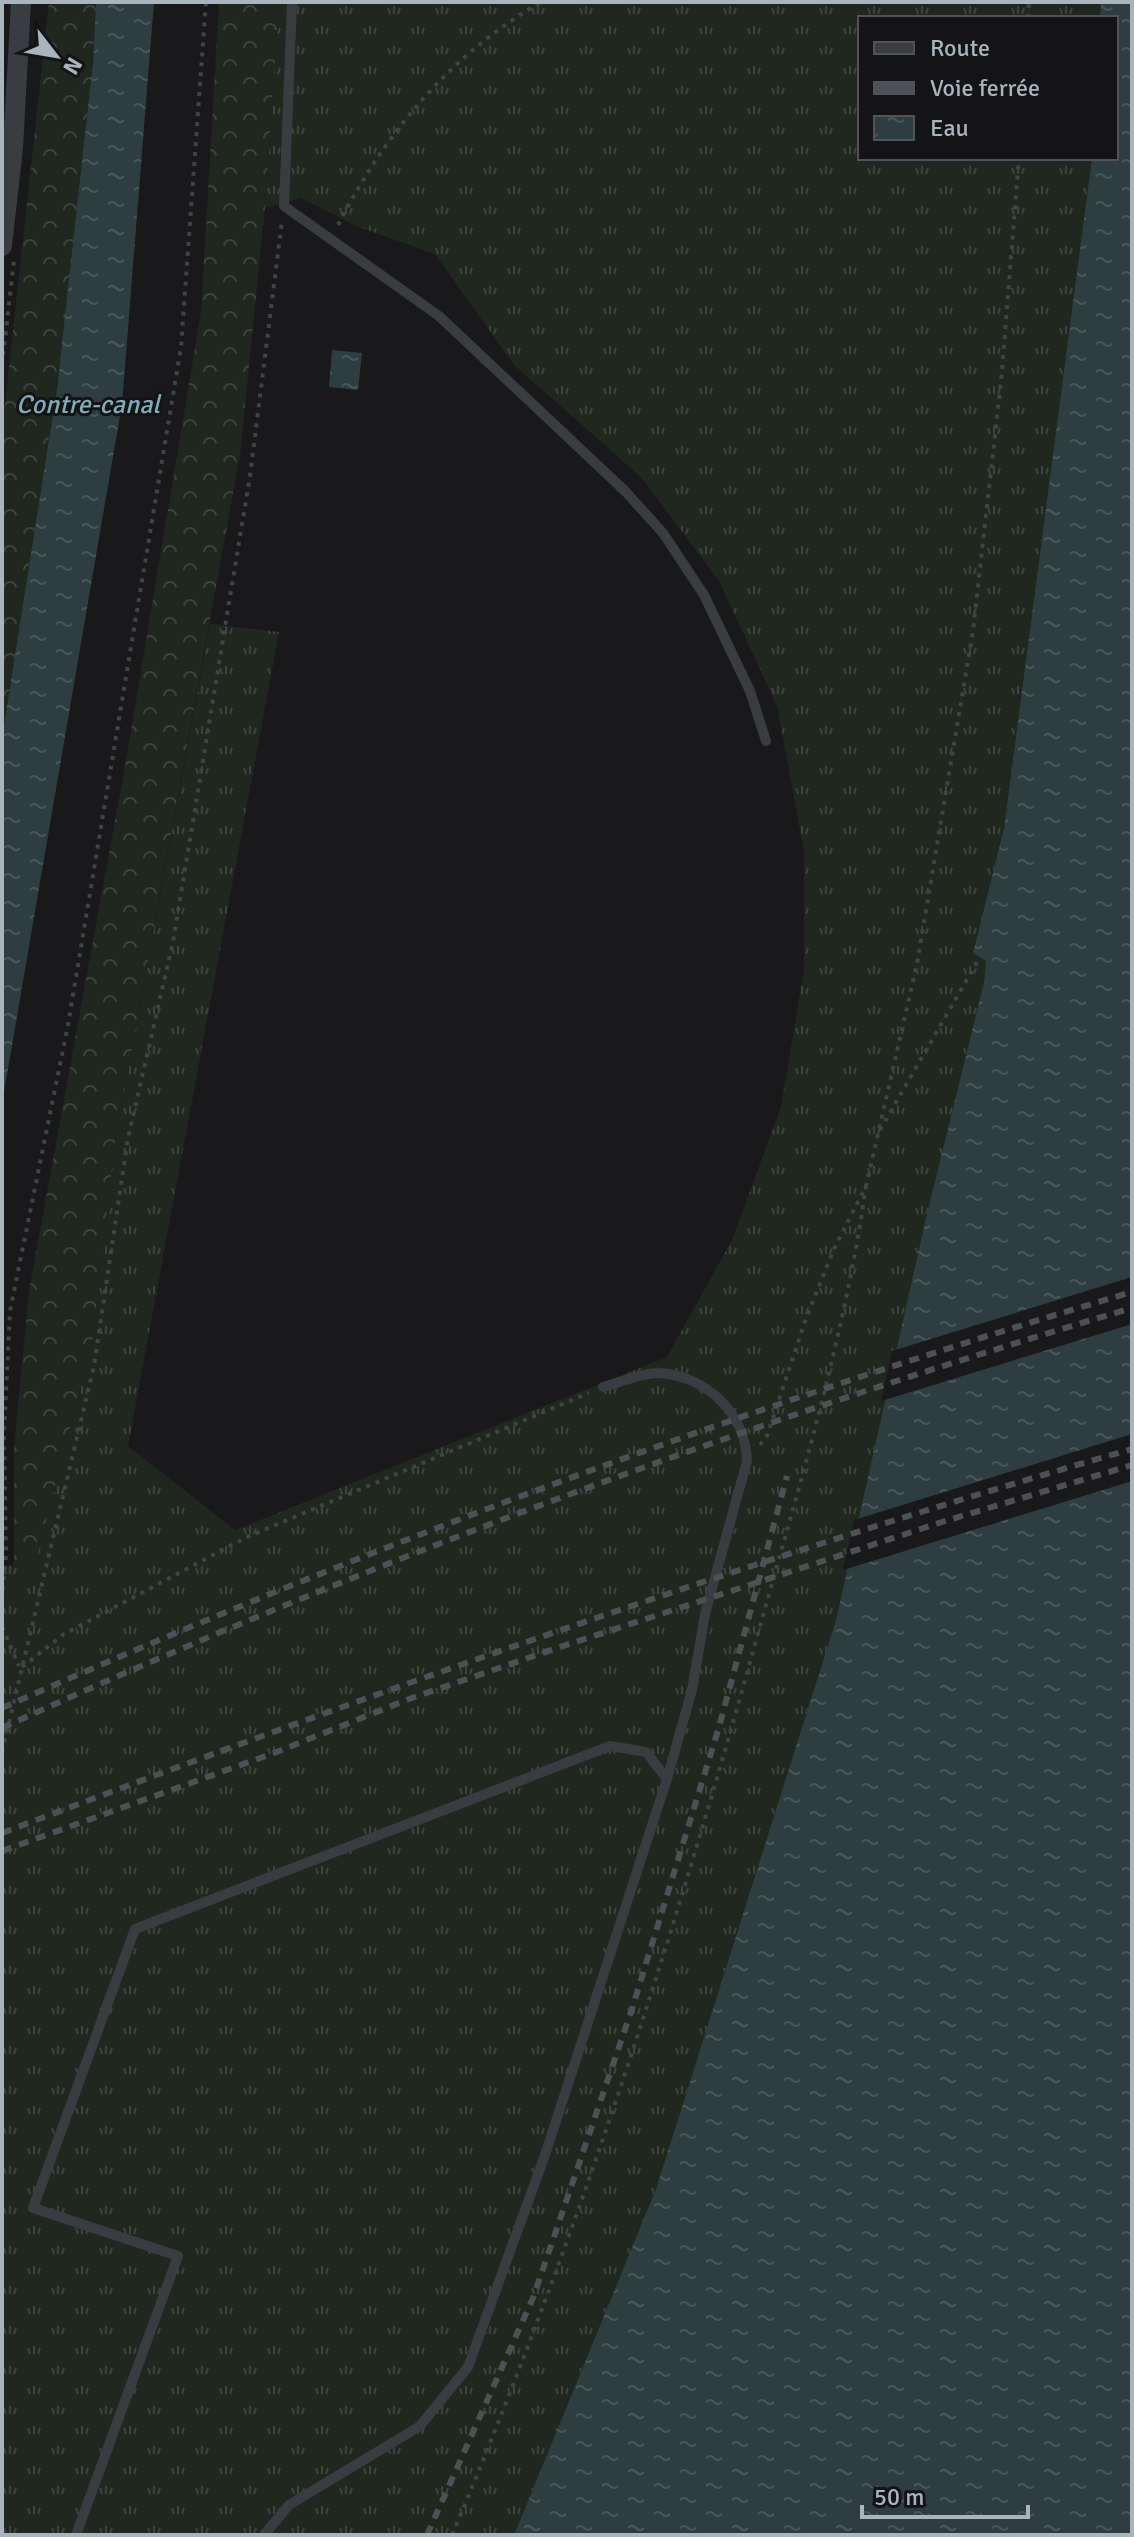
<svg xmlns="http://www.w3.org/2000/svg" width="1134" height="2537" font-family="Signika,sans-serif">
	<defs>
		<pattern id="grass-tufts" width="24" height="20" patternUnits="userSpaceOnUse" patternTransform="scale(2)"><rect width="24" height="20" fill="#1f271e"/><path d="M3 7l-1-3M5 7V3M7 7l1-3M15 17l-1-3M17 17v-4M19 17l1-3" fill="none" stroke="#3d443d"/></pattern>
		<pattern id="forest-crowns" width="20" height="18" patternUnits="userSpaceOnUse" patternTransform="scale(2)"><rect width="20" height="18" fill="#1f271e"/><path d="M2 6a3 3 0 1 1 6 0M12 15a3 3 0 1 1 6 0" fill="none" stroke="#3d443d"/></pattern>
		<pattern id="water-ripples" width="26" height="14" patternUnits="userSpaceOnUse" patternTransform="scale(2)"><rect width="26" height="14" fill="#2d3d40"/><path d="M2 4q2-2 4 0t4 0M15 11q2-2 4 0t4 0" fill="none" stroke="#49575a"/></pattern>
	</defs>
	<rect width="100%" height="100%" fill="#19191b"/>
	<!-- grass -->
	<path fill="url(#grass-tufts)" d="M279 2H1101L1100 18H860V158H1092L1090 190 1004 828 973 953 986 961 984 982 925 1222 836 1620 656 2189 514 2535H2V1566L35 1564 92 1344 114 1147 210 624 279 632 128 1446 235 1530 667 1357 732 1240 781 1107 804 969V852L777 706 719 581 642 478 514 365 435 254 356 226 301 198 265 208Z"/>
	<!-- forest -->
	<path fill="url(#forest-crowns)" d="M49 2H96C83 249 40 494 2 738V431Z
		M219 2H279L265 208 240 455 114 1147 92 1344 35 1564 14 1565V1447L29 1291 127 755 201 312Z"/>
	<!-- water -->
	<path fill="url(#water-ripples)" d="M96 2H154L122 404 2 1104V738L57 388 93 62Z
		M1101 2H1132V2535H514L656 2189 836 1620 925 1222 984 982 986 961 973 953 1004 828 1092 158H1116V18H1100Z
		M332 350 362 353 358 390 329 387Z"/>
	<!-- pier -->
	<path fill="#19191b" d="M1132 1277V1324L881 1401 892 1351Z
		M1132 1434V1481L843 1570 854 1520Z"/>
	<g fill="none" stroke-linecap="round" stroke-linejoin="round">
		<!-- path -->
		<path stroke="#3f4447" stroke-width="4" stroke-dasharray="4 6" stroke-linecap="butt" d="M1028 18 1029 2
			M338 225C385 133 451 54 541 2
			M2 365 14 260
			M880 1130 980 957
			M760 1445 767 1436 805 1321 833 1251 866 1186 917 964 973 631 1001 382 1019 158
			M2 1600 6 1554 4 1434 10 1311 68 1025 181 347 206 2
			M2 1627 19 1666
			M22 1667 64 1634 247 1537 589 1393
			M2 1752 94 1366 128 1138 173 942 250 476 282 221
			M452 2535C574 2247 670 1950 754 1648 796 1496 844 1342 866 1186"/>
		<!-- service -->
		<path stroke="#393c40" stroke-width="10" d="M292 2 284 206 439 316 625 491 663 533 704 595 750 691 766 741
			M603 1387C619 1383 641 1373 658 1373 706 1375 746 1414 747 1461L705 1614 692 1690 667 1779
			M76 2535 178 2256 33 2208 135 1929 610 1746 646 1752 667 1779 545 2155 468 2367 420 2426 289 2505 264 2535"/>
		<!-- minor -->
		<path stroke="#393c40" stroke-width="20" d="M2 246 13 148 21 2"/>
		<!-- rail -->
		<path stroke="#4c5156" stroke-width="6" stroke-dasharray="10 8" stroke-linecap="butt" d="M2 1708C370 1545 746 1406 1132 1292
			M2 1728C368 1561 746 1422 1132 1308
			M2 1833C374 1692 749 1559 1132 1449
			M2 1851 274 1753 409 1699 557 1648 942 1522 1132 1465
			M427 2535 533 2298 632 2009 719 1727 787 1476"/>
	</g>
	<g text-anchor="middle" stroke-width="6" stroke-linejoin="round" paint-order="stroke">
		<!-- water labels -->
		<g font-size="26" font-style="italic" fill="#7facb8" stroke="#141416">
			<text x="88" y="413">Contre-canal</text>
		</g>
	</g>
	<!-- border -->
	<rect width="1134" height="2537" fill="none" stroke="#aab4bc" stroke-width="8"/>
	<!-- legend -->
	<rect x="858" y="16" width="260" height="144" fill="#141416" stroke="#505458" stroke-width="2"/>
	<rect x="874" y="42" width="40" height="12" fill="#393c40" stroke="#505458" stroke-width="2"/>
	<text x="930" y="56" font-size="24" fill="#aab4bc">Route</text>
	<rect x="874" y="82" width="40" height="12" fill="#4c5156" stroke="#505458" stroke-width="2"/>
	<text x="930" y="96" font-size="24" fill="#aab4bc">Voie ferrée</text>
	<rect x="874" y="116" width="40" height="24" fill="url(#water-ripples)" stroke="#505458" stroke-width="2"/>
	<text x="930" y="136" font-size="24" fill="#aab4bc">Eau</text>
	<!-- north arrow -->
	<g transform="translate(56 56) rotate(121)" stroke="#141416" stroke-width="6" paint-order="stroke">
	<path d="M0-6L14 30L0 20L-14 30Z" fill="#aab4bc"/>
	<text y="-12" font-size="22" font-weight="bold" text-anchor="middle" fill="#aab4bc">N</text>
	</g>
	<!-- scale -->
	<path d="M862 2505v12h166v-12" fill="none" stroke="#aab4bc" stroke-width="4"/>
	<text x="874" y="2505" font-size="24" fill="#aab4bc" stroke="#141416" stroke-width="6" paint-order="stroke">50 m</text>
</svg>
